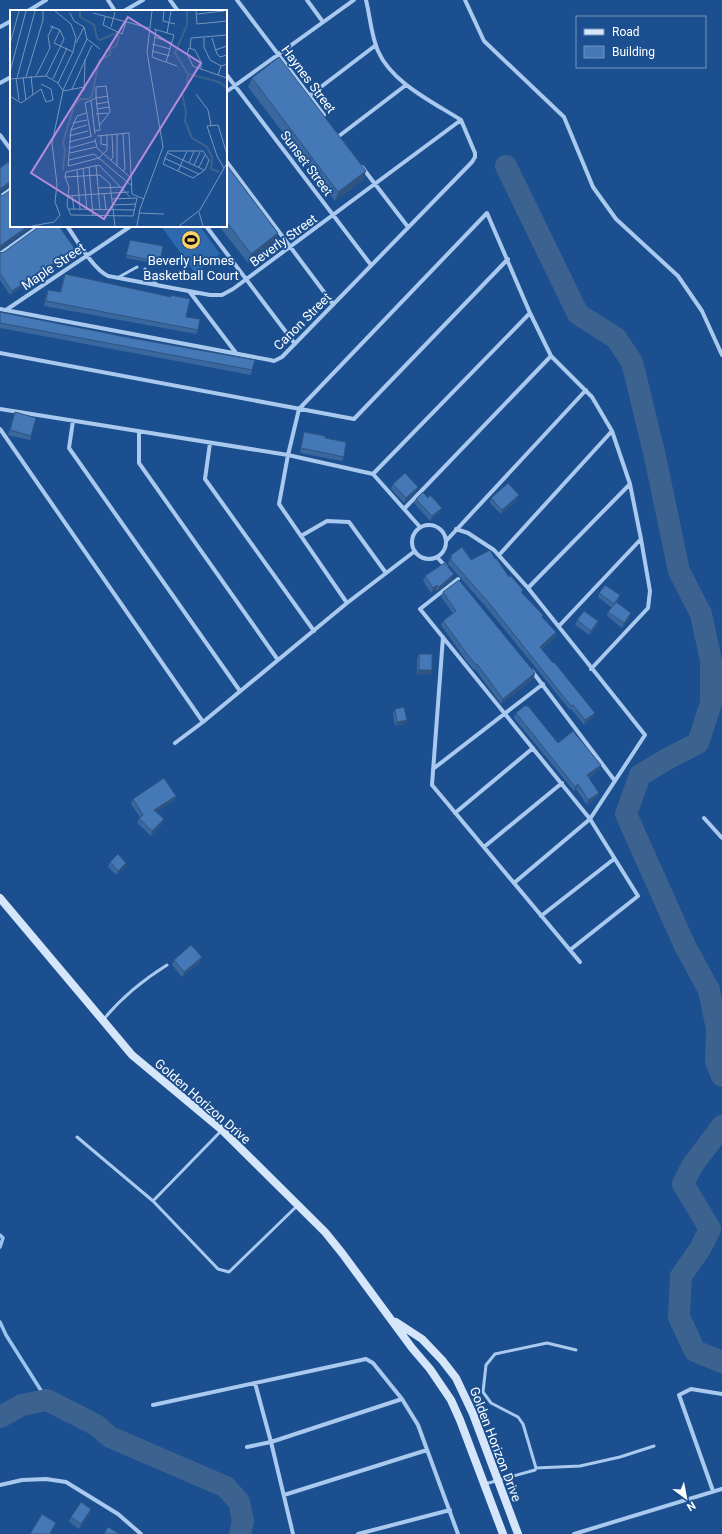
<svg xmlns="http://www.w3.org/2000/svg" width="722" height="1534" font-family="Roboto,sans-serif">
	<rect width="100%" height="100%" fill="#1b4f8f"/>
	<!-- green -->
	<path fill="#2e69ad" d="M161 226H200L220 254 195 273Z"/>
	<g fill="none" stroke-linecap="round" stroke-linejoin="round">
		<!-- stream -->
		<path stroke="#9cc4f0" stroke-width="3.5" d="M0 1235 3 1238 0 1247
			M0 1322 6 1335 47 1400"/>
		<!-- river -->
		<path stroke="#3c6290" stroke-width="22" d="M506 166 578 314 616 338 632 362 654 452 679 571 701 614 711 661V703L698 743 669 758 640 775 626 814 685 946 709 990 717 1029 716 1061 722 1076
			M722 1126 692 1166 683 1184 710 1229 700 1249 681 1276 679 1317 695 1351 722 1362
			M0 1417 22 1405 47 1400 96 1425 110 1437 226 1487 239 1502 243 1521 240 1534"/>
		<!-- lane -->
		<path stroke="#a9c9ee" stroke-width="3" d="M145 269 157 285
			M119 277 137 267
			M103 1020C121 998 143 980 167 965
			M77 1137 153 1201 222 1130
			M153 1201 218 1269 229 1272 298 1205
			M536 1468 580 1466 620 1457 654 1446
			M485 1484 535 1470 536 1468 523 1424 518 1417 491 1403 483 1392 486 1365 495 1354 547 1343 576 1350"/>
		<!-- street -->
		<path stroke="#a9c9ee" stroke-width="4" d="M108 0 115 11
			M170 0 178 11
			M237 0 324 115
			M307 0 323 22
			M366 0C370 16 371 35 378 51 392 83 433 102 461 120
			M465 0 484 41 564 117 593 187 616 219 678 276 702 311 722 355
			M28 11 46 0
			M124 11 143 0
			M0 27 11 21
			M226 74 371 265
			M0 83 11 77
			M226 92 354 0
			M309 96 376 45
			M0 135 11 150
			M339 136 406 85
			M226 161 333 304
			M362 167 408 227
			M0 197 11 189
			M67 226C77 240 93 269 108 276L210 295H222L233 289 461 120
			M206 226 295 344
			M0 254 39 226
			M189 291 236 353
			M0 309 270 360 274 361 282 357 472 162 475 157V153L461 120
			M6 310 131 226
			M0 353 354 419 508 259
			M0 409 288 455 373 474 420 527
			M73 421 69 448 240 691
			M0 429 203 722 347 603 415 551
			M139 431V463L278 660
			M210 443 205 479 314 631
			M373 474 530 313
			M404 509 551 356
			M412 542a17 17 0 1 1 34 0a17 17 0 1 1-34 0Z
			M456 529 468 533 494 550 528 588 645 735 590 819 638 896 570 950
			M301 536 327 521 349 522 386 573
			M446 541 586 390
			M499 555 612 431
			M437 557 446 567
			M458 579 420 609 590 819 514 883
			M528 588 630 484
			M347 603 279 504 288 455 299 409 487 213 530 313 551 356 592 397 612 431 630 484 641 539 650 591 648 608 591 669
			M559 626 641 539
			M443 637 432 785 580 962
			M532 671 615 781
			M175 743 203 722
			M433 769 543 684
			M455 813 533 748
			M704 818 722 838
			M484 847 562 783
			M541 916 614 859
			M255 1383 271 1442 293 1534
			M153 1405 366 1359 373 1363 402 1399 418 1425 458 1534
			M247 1447 271 1442 402 1399
			M0 1485 22 1480 46 1479 66 1482 118 1514 141 1534
			M713 1491 679 1395 691 1389 722 1394
			M284 1495 427 1450
			M358 1534 450 1510
			M574 1534 722 1489"/>
		<!-- secondary -->
		<path stroke="#d6e6fa" stroke-width="8" d="M0 898 132 1055 222 1130 325 1232 342 1253 412 1348 430 1369 451 1400 460 1420 503 1534
			M396 1322 422 1339 442 1360 456 1378 473 1414 518 1534"/>
	</g>
	<!-- wall -->
	<path fill="#3a679d" d="M252 78 363 180 335 201 248 87Z
		M226 164 278 233 275 243 248 263 219 226H226Z
		M130 240 160 262 159 264 126 258Z
		M0 252 1 253 74 254 10 295 0 280Z
		M65 274 186 317 198 330 196 334 44 306 46 295 48 290 60 292 63 279Z
		M0 312 252 370 251 375 0 328Z
		M15 412 31 436 30 440 8 435Z
		M304 432 325 438 344 457 342 461 300 453 303 437Z
		M393 484 416 491 404 503 391 489Z
		M491 498 517 500 501 514 490 503Z
		M416 499 440 512 430 521 414 503Z
		M451 555 471 560 495 559 509 577 523 590 522 593 543 615 542 617 556 632 555 637 542 649 595 713 593 717 584 725 571 709 570 710 487 608 448 564Z
		M425 576 452 579 437 591 436 590 431 593 423 581Z
		M443 592 534 678 501 704 475 669 474 670 465 659 441 625 443 621 453 613 441 597Z
		M599 593 620 595 618 600 617 602 629 618 622 628 607 616 608 612 612 608 598 597Z
		M577 620 598 621 597 626 589 635 575 625Z
		M419 654 432 670 430 675H417V659Z
		M395 709 407 720 405 724 395 726 393 714Z
		M516 713 558 743 601 765 599 769 589 778 599 793 597 797 587 805 576 789 574 791 514 718Z
		M176 796 175 800 156 812 164 819 162 824 151 836 137 823 140 817 131 804 133 799Z
		M110 862 125 867 116 875 108 867Z
		M202 957 200 962 182 977 172 965 174 960Z
		M91 1509 90 1514 79 1529 69 1522 71 1517Z"/>
	<!-- shaded-wall -->
	<path fill="#305480" d="M366 171 363 180 335 201 338 192Z
		M11 181 9 186 0 193V189Z
		M28 226H33L0 250V246Z
		M278 233 275 243 248 263 251 254Z
		M75 249 74 254 10 295 12 291Z
		M418 487 416 491 404 503 406 498Z
		M519 495 517 500 501 514 502 510Z
		M442 508 440 512 430 521 432 516Z
		M454 574 452 579 437 591 439 587Z
		M437 585 436 590 431 593 433 588Z
		M620 595 618 600 612 608 614 604Z
		M631 613 629 618 622 628 624 623Z
		M598 621 597 626 589 635 591 631Z
		M556 632 555 637 538 652 540 647Z
		M419 670H432L430 675H417Z
		M535 673 534 678 501 704 503 699Z
		M595 713 593 717 584 725 585 720Z
		M407 720 405 724 395 726 397 722Z
		M601 765 599 769 585 780 587 775Z
		M578 784 576 789 574 791 575 787Z
		M599 793 597 797 587 805 588 800Z
		M176 796 175 800 152 815 154 810Z
		M164 819 162 824 151 836 152 831Z
		M126 863 125 867 116 875 118 871Z
		M202 957 200 962 182 977 184 972Z
		M91 1509 90 1514 79 1529 81 1524Z
		M56 1523 54 1528 51 1534H50Z"/>
	<!-- building -->
	<path fill="#4478b7" stroke="#305480" d="M279 57 366 171 338 192 252 78Z
		M8 162 11 166V181L0 189V168Z
		M226 164 278 233 251 254 226 221Z
		M11 190V226H28L0 246V194L2 196Z
		M40 226H59L75 249 12 291 1 275 0 276V252L1 253 4 252Z
		M130 240 163 246 160 262 126 255Z
		M65 274 84 278 171 297V295L190 299 186 317 200 319 198 330 46 301 48 290 61 292Z
		M0 312 131 338 255 360 252 370 0 323Z
		M15 412 36 418 31 436 10 430Z
		M304 432 325 436V438L346 442 344 457 301 448Z
		M405 473 418 487 406 498 393 484Z
		M508 483 519 495 502 510 491 498Z
		M423 492 428 498 430 495 442 508 432 516 416 499Z
		M462 547 471 560 490 550 495 559 496 558 509 577 511 576 523 590 521 592 543 615 542 617 556 632 540 647 553 663 554 662 595 713 585 720 573 705 571 706 489 603 450 559 452 558 451 555Z
		M444 563 454 574 439 587 437 585 433 588 425 576Z
		M459 580 535 673 503 699 477 664 476 665 467 654 443 621 456 611 443 592Z
		M605 585 620 595 614 604 599 593Z
		M616 602 631 613 624 623 608 612Z
		M584 611 598 621 591 631 577 620Z
		M419 654H432V670H419Z
		M524 706H528L558 743 573 731 601 765 587 775 599 793 588 800 578 784 575 787 516 713Z
		M404 707 407 720 397 722 395 709Z
		M164 778 176 796 154 810 164 819 152 831 139 818 143 815 133 799Z
		M118 854 126 863 118 871 110 862Z
		M191 945 202 957 184 972 174 960Z
		M81 1502 91 1509 81 1524 71 1517Z
		M42 1514 56 1523 50 1533 52 1534H30Z
		M108 1527 120 1534H104Z"/>
	<!-- icons -->
	<defs>
		<g id="stadium-disc" transform="scale(1)"><circle r="9.5" fill="#ffd166" stroke="#1b4f8f"/><path d="M0-5a6.5 5 0 1 0 0 10a6.5 5 0 1 0 0-10ZM-3.5-1.8h7v3.6h-7Z" fill="#111"/></g>
	</defs>
	<g fill-rule="evenodd">
		<use href="#stadium-disc" x="191" y="240"/>
	</g>
	<g text-anchor="middle" stroke-width="3.5" stroke-linejoin="round" paint-order="stroke">
		<!-- street labels -->
		<g font-size="13" fill="#fff" stroke="#1b4f8f">
			<text transform="translate(309 79) rotate(53)" y="5">Haynes Street</text>
			<text transform="translate(307 163) rotate(53)" y="5">Sunset Street</text>
			<text transform="translate(283 240) rotate(-36)" y="5">Beverly Street</text>
			<text transform="translate(53 266) rotate(-34)" y="5">Maple Street</text>
			<text transform="translate(302 321) rotate(-45)" y="5">Canon Street</text>
			<text transform="translate(203 1101) rotate(41)" y="5">Golden Horizon Drive</text>
			<text transform="translate(496 1444) rotate(69)" y="5">Golden Horizon Drive</text>
		</g>
		<!-- poi labels -->
		<g font-size="13" fill="#fff" stroke="#1b4f8f">
			<text x="191" y="265">Beverly Homes<tspan x="191" dy="15">Basketball Court</tspan></text>
		</g>
	</g>
	<!-- overview -->
	<g transform="translate(10 10)">
		<rect width="217" height="217" fill="#1b4f8f"/>
		<path fill="none" stroke="#3c6290" stroke-width="2" d="M177 1V15L165 43 178 64 209 72 217 78M178 64 177 77 172 83 176 102 175 111 182 128 197 137 202 147 201 159 209 162M53 160 55 140 53 132 64 96 70 89H78L82 86 89 50 100 45V39L106 36 109 27 106 23 90 30 87 28 84 15 70 7V1"/>
		<path fill="none" stroke="#7695bc" stroke-width="1" d="M45 1 61 14 66 28 63 42 48 73M154 1 153 11 165 14M186 1 187 14 217 11M60 3 64 11 74 17 66 33M83 3 139 18M187 4 214 1M95 7 93 15 112 24 116 12M74 17 77 29 90 39M101 17 105 2M144 19 164 25 156 52M50 20 44 33 63 42M146 20 142 47 167 56M157 23 161 1M144 27 162 33M194 28V37L200 50 211 56M202 28 207 44 210 47 217 45M0 34 9 1M142 34 160 39M180 38 181 28 217 25M205 40 217 36M142 41 160 46M191 59V52L185 40 179 38 177 44 183 56 185 57 217 68M0 62 16 1M208 65 211 56 217 54M21 66 23 85M26 66 40 38 38 26 43 16M36 66 54 29 50 20 40 16M13 67 16 90M16 67 33 10V1M6 68 9 90M7 68 25 1M0 69 36 66 48 73 53 81 42 133 47 174 45 192 50 205 44 212 22 216M43 69 57 38M62 79 82 35M53 80 77 29M53 81 74 77M74 81 75 49M186 84 198 100 201 115M0 86 11 93 31 79 36 92 43 90 41 79 31 74M81 90 85 124M86 94 98 92M87 99 99 97M76 103 67 106 61 120 58 156 89 148 97 140V125M86 104 98 103M63 113 77 110M89 116 100 102 96 76M61 120 77 115M84 121 90 120 86 88 98 86M59 126 78 121M81 126 75 93 86 88V77L96 76M87 126 119 123 122 184 134 189M91 126V134L97 135M85 129 87 138 121 168M59 132 82 126M60 138 85 131M158 141H193L199 150 195 160 183 168 153 154ZM60 143 86 137M158 143 194 160M154 148 189 164M59 150 84 144 122 176M101 150 103 147 102 125M179 153 184 141M86 155 90 200M184 155 190 142M107 156V124M79 157 83 206M189 157 195 145M73 158 77 200M214 158 207 146 197 116 208 115 217 144M67 160 70 199M113 161 115 159 113 123M168 161 177 141M55 167 59 177 57 196 61 205 123 206 127 188 102 189M55 167 90 165 100 174 105 216M55 167 56 162 89 155 120 187M88 178 113 177M94 184 96 200M56 186 119 182M62 186 64 199M102 195 126 194M59 199 124 200M189 202 193 216M129 203 154 204M127 216 130 199 153 137 137 42 142 1M169 216 190 200 217 153"/>
		<path fill="#b68bdc" fill-opacity="0.15" stroke="#b68bdc" stroke-width="2" d="M118 7 191 53 94 209 21 163Z"/>
		<rect width="217" height="217" fill="none" stroke="#fff" stroke-width="2"/>
	</g>
	<!-- legend -->
	<rect x="576" y="16" width="130" height="52" fill="#1b4f8f" stroke="#7695bc"/>
	<rect x="584" y="29" width="20" height="6" fill="#d6e6fa" stroke="#7695bc"/>
	<text x="612" y="36" font-size="12" fill="#ffffff">Road</text>
	<rect x="584" y="46" width="20" height="12" fill="#4478b7" stroke="#7695bc"/>
	<text x="612" y="56" font-size="12" fill="#ffffff">Building</text>
	<!-- north arrow -->
	<g transform="translate(686 1498) rotate(148)" stroke="#1b4f8f" stroke-width="3" paint-order="stroke">
	<path d="M0-3L7 15L0 10L-7 15Z" fill="#ffffff"/>
	<text y="-6" font-size="11" font-weight="bold" text-anchor="middle" fill="#ffffff">N</text>
	</g>
</svg>
